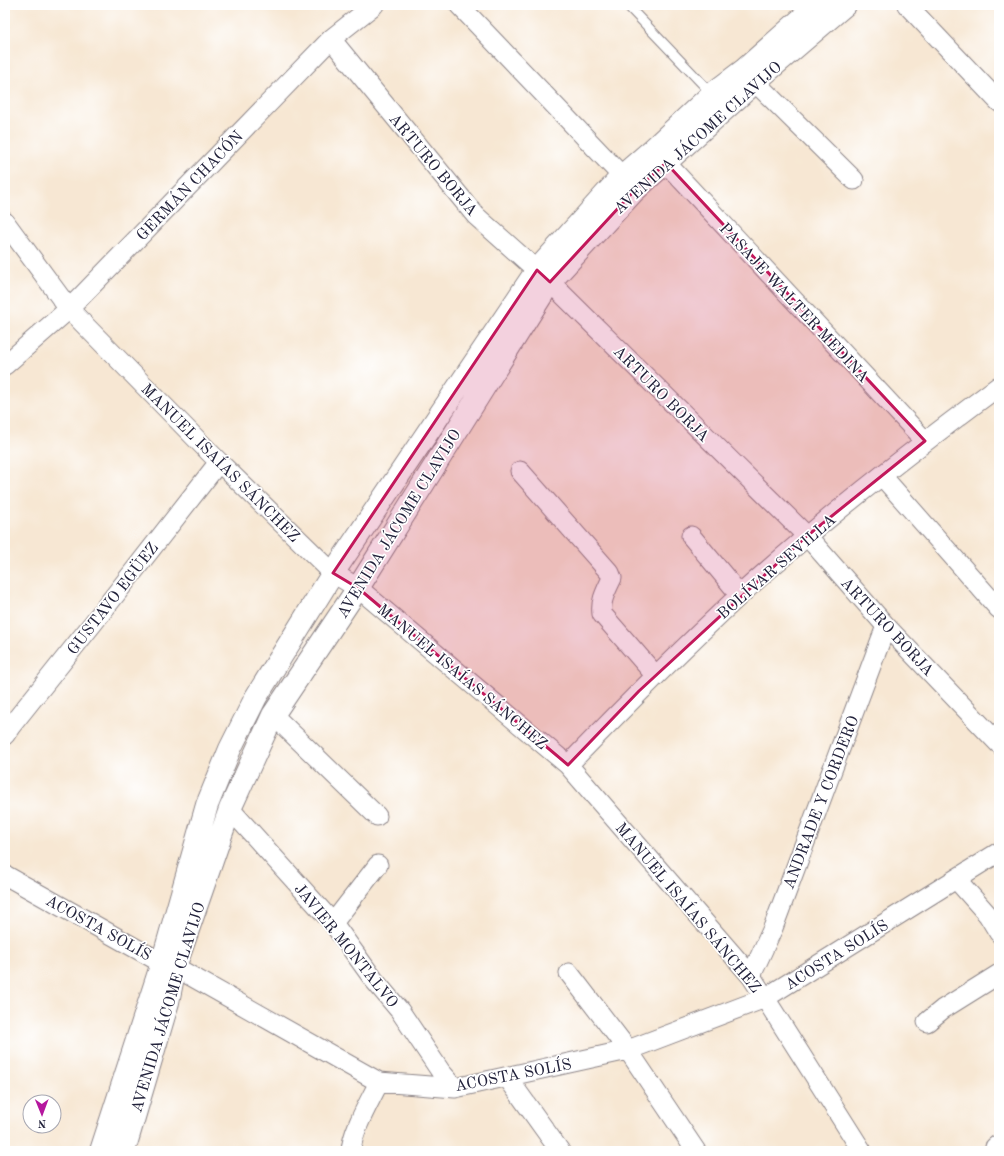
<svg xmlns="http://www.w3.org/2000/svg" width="1004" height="1156" font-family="'Old Standard TT',serif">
	<rect width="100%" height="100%" fill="#fff"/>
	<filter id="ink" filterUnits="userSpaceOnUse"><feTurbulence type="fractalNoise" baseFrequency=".025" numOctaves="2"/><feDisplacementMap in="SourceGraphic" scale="8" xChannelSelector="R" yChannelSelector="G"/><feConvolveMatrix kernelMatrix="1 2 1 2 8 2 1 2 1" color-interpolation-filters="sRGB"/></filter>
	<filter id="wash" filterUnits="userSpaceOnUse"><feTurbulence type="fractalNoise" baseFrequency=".012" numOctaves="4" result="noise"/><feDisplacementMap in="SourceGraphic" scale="16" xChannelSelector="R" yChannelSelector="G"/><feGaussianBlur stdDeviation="0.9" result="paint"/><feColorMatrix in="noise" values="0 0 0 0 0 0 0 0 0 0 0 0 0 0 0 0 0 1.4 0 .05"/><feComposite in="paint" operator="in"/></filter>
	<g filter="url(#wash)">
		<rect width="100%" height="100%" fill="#f7e7d3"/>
	</g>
	<g filter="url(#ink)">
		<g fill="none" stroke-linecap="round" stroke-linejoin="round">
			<!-- service casing -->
			<g stroke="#8c8487" stroke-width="11">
				<path id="service" d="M627 5 712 94"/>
			</g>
			<!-- minor casing -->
			<g stroke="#8c8487" stroke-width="21">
				<path id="minor" d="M459 5 622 176
					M907 5 999 102
					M331 39 476 216 550 282 807 536 886 626 999 744
					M746 70 755 82 854 180
					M666 163 925 441
					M5 222 69 309 219 462 333 573 358 588 568 765 751 976 862 1151
					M5 365 69 309 331 39 374 5
					M520 471 610 573 612 578C606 591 600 601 602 614L656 676
					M882 476 999 609
					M691 536 740 595
					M273 715 377 816
					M5 735 11 726 94 622 219 462
					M568 765C624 707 681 650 740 595 822 520 910 452 999 386
					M230 809 333 923 374 980 400 1011 441 1072 455 1088
					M5 875 162 963 175 967 379 1082 455 1088 628 1050 765 998 999 852
					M956 879 988 915 999 933
					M333 923 378 865
					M569 973 628 1050 696 1151
					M751 976 773 928 886 626
					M927 1022 943 1009 999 974
					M507 1077 560 1151
					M995 1147 999 1144
					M351 1151C352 1131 370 1101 379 1082"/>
			</g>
			<!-- tertiary casing -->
			<g stroke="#8c8487" stroke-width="24">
				<path id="tertiary" d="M101 1151 162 963 207 805 230 749 256 697 333 573 537 270 622 176 653 149 712 94 745 69 817 5
					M124 1151 168 1002 175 967 230 809 273 715 358 588 550 282 634 191 755 82 845 5"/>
			</g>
			<!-- service -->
			<use href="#service" stroke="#fff" stroke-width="9"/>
			<!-- minor -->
			<use href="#minor" stroke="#fff" stroke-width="19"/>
			<!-- tertiary -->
			<use href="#tertiary" stroke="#fff" stroke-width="22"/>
		</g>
	</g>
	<!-- marked area -->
	<path fill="#c2185b" fill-opacity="0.2" stroke="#c2185b" stroke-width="3" stroke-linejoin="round" d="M666 163 925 441 807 536 639 691 568 765 358 588 333 573 537 270 550 282 634 191Z"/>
	<g text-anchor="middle" stroke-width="3.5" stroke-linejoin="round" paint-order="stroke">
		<!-- street labels -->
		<g font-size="16" fill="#22223b" stroke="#fff">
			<text transform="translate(697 137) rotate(-42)" y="6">AVENIDA JÁCOME CLAVIJO</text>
			<text transform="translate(434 164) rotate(50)" y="6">ARTURO BORJA</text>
			<text transform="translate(189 185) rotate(-46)" y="6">GERMÁN CHACÓN</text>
			<text transform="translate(795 302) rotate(47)" y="6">PASAJE WALTER MEDINA</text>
			<text transform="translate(662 393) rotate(45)" y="6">ARTURO BORJA</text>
			<text transform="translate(221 462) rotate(45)" y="6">MANUEL ISAÍAS SÁNCHEZ</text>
			<text transform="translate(398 523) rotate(-58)" y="6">AVENIDA JÁCOME CLAVIJO</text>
			<text transform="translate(776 566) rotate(-41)" y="6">BOLÍVAR SEVILLA</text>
			<text transform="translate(112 598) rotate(-52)" y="6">GUSTAVO EGÜEZ</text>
			<text transform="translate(888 626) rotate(47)" y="6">ARTURO BORJA</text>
			<text transform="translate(463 676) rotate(40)" y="6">MANUEL ISAÍAS SÁNCHEZ</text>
			<text transform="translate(820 802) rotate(-69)" y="6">ANDRADE Y CORDERO</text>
			<text transform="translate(689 907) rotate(50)" y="6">MANUEL ISAÍAS SÁNCHEZ</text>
			<text transform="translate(99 927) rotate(29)" y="6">ACOSTA SOLÍS</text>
			<text transform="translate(347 945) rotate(51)" y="6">JAVIER MONTALVO</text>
			<text transform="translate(836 954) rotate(-32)" y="6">ACOSTA SOLÍS</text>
			<text transform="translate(167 1007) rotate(-73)" y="6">AVENIDA JÁCOME CLAVIJO</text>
			<text transform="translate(513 1074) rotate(-11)" y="6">ACOSTA SOLÍS</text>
		</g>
	</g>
	<!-- margin -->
	<rect width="1004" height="1156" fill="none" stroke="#fff" stroke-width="20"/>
	<!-- north arrow -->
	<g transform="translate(42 1114) rotate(179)"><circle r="19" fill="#ffffff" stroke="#a7a7b1"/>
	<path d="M0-3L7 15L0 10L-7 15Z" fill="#b5179e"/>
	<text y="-6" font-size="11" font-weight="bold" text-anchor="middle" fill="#22223b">N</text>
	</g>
</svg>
